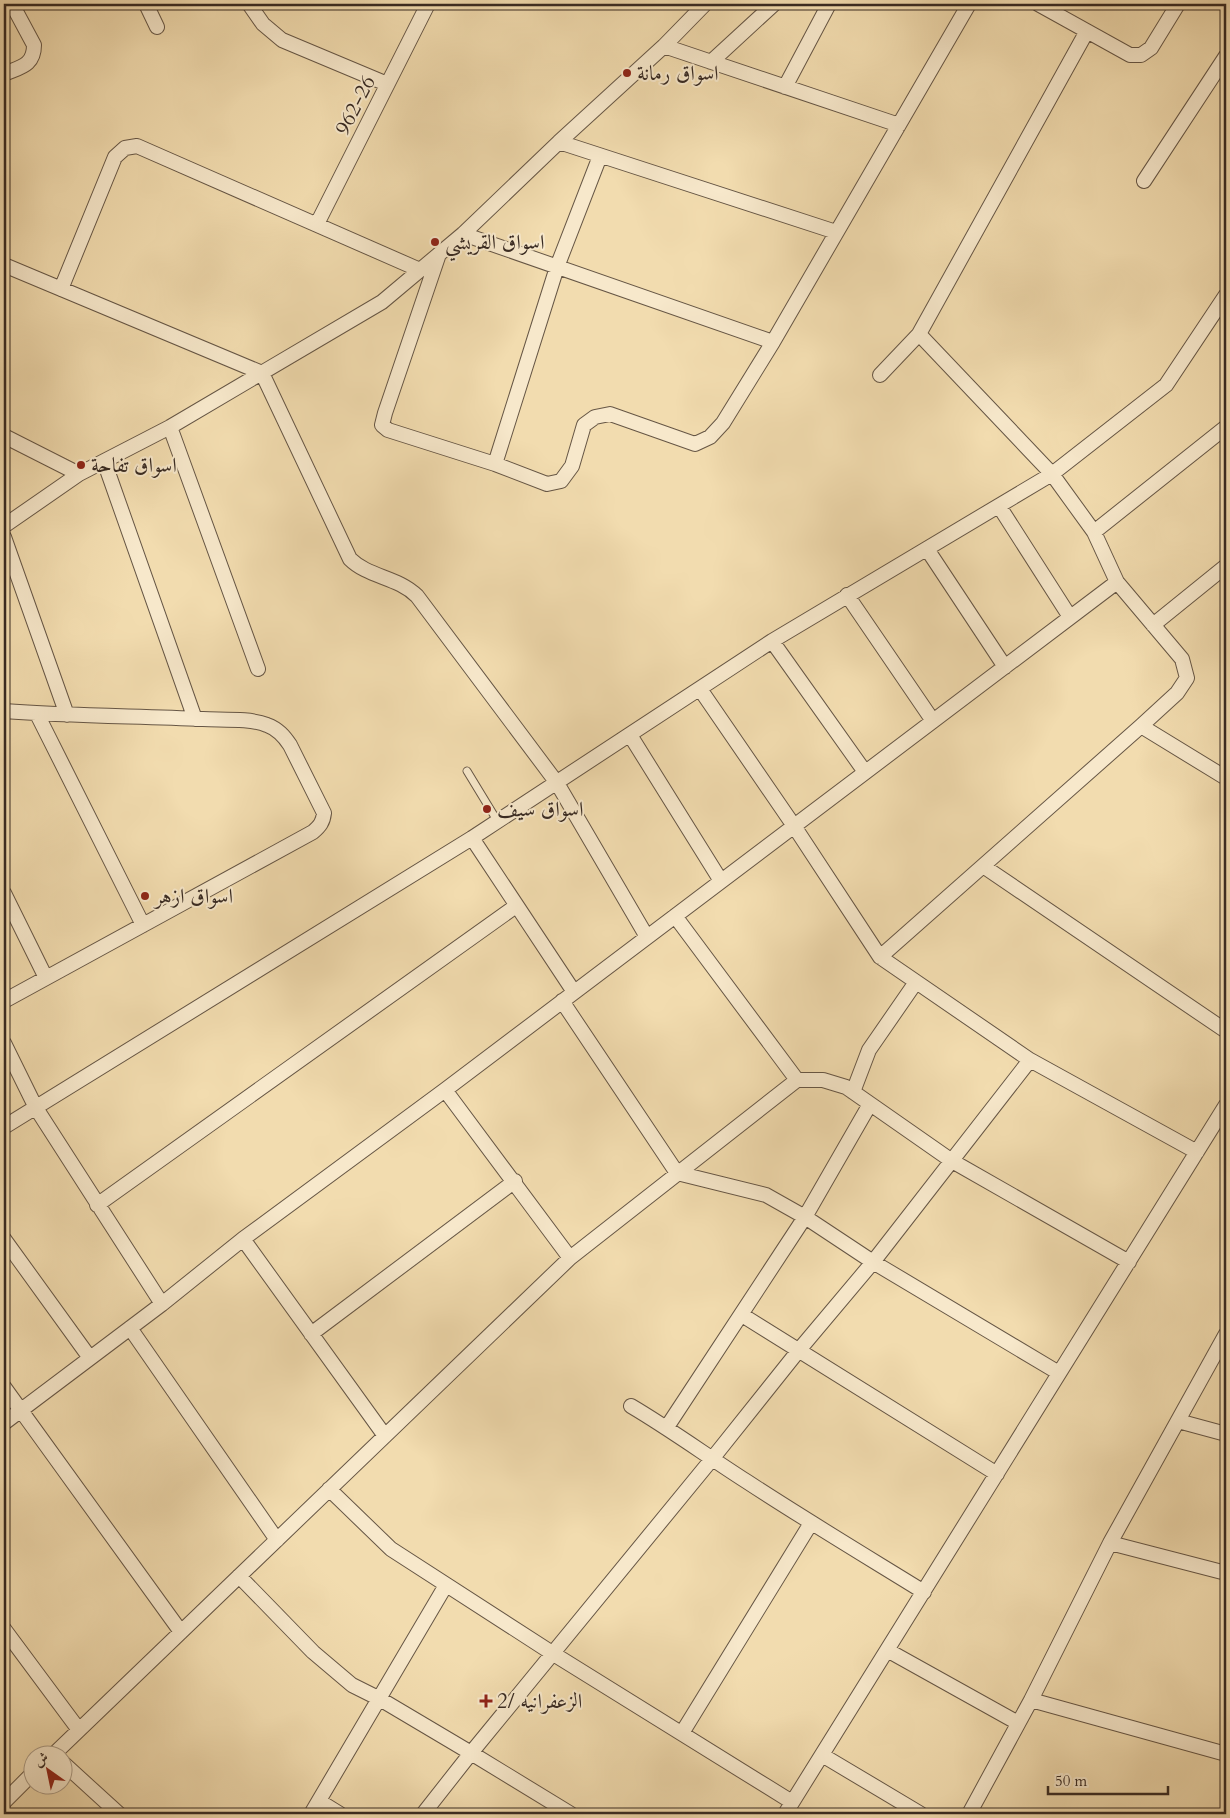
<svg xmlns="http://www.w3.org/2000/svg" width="1230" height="1818" font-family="Cardo,Amiri,serif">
	<rect width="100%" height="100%" fill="#f2dcaf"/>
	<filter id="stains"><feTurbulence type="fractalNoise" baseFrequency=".004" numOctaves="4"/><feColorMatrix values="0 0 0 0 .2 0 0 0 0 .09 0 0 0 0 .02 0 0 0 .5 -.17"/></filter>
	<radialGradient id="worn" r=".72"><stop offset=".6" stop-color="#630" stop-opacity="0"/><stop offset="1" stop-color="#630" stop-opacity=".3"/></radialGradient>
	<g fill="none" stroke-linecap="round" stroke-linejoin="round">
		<!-- service casing -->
		<g stroke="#665645" stroke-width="9">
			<path id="service" d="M467 771 498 822"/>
		</g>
		<!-- minor casing -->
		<g stroke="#665645" stroke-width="16">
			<path id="minor" d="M146 4 157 27
				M249 4 263 24 282 40 387 84
				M1038 4 1130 55H1141L1151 48 1178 4
				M664 46 899 125
				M711 62 774 4
				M4 74C20 67 34 66 34 45L12 4
				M785 87 829 4
				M559 142 836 232
				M1144 181 1226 56
				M317 224 428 4
				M463 234 773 342
				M439 254 385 413 382 425 388 430 495 464 547 484 561 481 572 466 584 425 595 417 610 414 695 444 710 437 723 423 773 342 969 4
				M4 265 262 373 350 559C368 577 398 577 417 596L557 783 647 937
				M61 289 115 157 125 148 137 146 420 270
				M880 375 919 334 1087 31
				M170 427 258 669
				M4 436 79 474
				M104 461 195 719
				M495 464 557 267 600 156
				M999 506 1070 617
				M4 526 79 474 170 427 382 302 463 234 559 142 664 46 705 4
				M1094 532 1226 427
				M4 537 67 715
				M927 549 1005 667
				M847 595 933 721
				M1153 625 1226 566
				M772 641 865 772
				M700 689 794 826 880 957 1030 1060 1197 1152
				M4 711C70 716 136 716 203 719 222 720 250 718 267 725 278 729 284 736 290 745L324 813C323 822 320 826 313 832L4 1001
				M37 714 143 925
				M1141 726 1226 778
				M630 735 721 881
				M472 838 574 992
				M983 866 1226 1031
				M4 893 46 978
				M675 916 797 1080
				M880 957 1141 726 1177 693 1187 678 1182 659 1117 582 1094 532 1052 474 919 334
				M562 1001 677 1173 766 1195 805 1217 873 1262 1059 1373
				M4 1043 36 1108 162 1304
				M445 1090 570 1258
				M853 1092 869 1050 916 982
				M4 1127 472 838 772 641 1052 474 1166 385 1226 295
				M97 1205 516 906
				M4 1239 90 1358
				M243 1239 385 1436
				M742 1315 997 1474
				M130 1328 277 1540
				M311 1334 515 1181
				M4 1387 181 1632
				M631 1406C670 1429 707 1456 746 1481 804 1519 864 1555 924 1592
				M1178 1421 1226 1434
				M4 1423 162 1304 243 1239 445 1090 1117 582
				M667 1427 805 1217 870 1104
				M329 1489 391 1549 552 1653 792 1802
				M1110 1543 1226 1573
				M239 1576 313 1652 352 1685 380 1699 471 1753 571 1814
				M4 1629 79 1730
				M887 1650 1018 1723
				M1031 1700 1226 1754
				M682 1733 811 1523
				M822 1755 921 1814
				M52 1756 570 1258 797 1080H823L846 1087 952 1161 1129 1262
				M62 1762 119 1814
				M319 1801 340 1814
				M4 1802 32 1774
				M311 1814 446 1585
				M423 1814 471 1753 712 1459 799 1350 873 1262 1030 1060
				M785 1814 1226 1105
				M969 1814 1031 1700 1110 1543 1226 1334"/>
		</g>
		<!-- service -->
		<use href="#service" stroke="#f7e8cb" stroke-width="7"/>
		<!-- minor -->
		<use href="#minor" stroke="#f7e8cb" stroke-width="14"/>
	</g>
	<!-- markers -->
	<g fill="#8f2418" stroke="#f7e8cb" stroke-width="2">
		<circle cx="627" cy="73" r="5"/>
		<circle cx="435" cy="242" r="5"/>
		<circle cx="81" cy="465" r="5"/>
		<circle cx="487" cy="809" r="5"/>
		<circle cx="145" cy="896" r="5"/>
		<path d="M483.5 1693.5h5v5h5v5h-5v5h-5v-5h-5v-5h5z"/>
	</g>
	<g text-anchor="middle" stroke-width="4" stroke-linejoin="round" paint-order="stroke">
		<!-- poi labels -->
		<g font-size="21" fill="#382a22" stroke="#f7e8cb" text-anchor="start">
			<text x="637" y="80">اسواق رمانة</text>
			<text x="445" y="249">اسواق القريشي</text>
			<text x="91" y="472">اسواق تفاحة</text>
			<text x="497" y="816">اسواق سيف</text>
			<text x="155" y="903">اسواق ازهر</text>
			<text x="497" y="1708">الزعفرانيه /2</text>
		</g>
		<!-- street labels -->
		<g font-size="21" fill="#382a22" stroke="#f7e8cb">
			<text transform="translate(355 105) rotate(-63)" y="7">962-26</text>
		</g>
	</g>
	<!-- margin -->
	<rect width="1230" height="1818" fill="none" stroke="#f2dcaf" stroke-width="20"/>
	<rect x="5" y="5" width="1220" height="1808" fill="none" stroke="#382a22" stroke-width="2.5"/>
	<rect x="10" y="10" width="1210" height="1798" fill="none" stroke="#382a22"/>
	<!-- north arrow -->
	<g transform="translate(48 1770) rotate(327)"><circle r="24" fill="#f7e8cb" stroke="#ab9c87"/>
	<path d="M0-4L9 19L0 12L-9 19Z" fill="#8f2418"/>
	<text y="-8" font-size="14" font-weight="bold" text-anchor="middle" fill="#382a22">ش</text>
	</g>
	<!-- scale -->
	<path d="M1048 1786v8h120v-8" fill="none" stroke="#382a22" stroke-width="2.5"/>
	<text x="1055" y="1786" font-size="15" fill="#382a22" stroke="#f7e8cb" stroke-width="4" paint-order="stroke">50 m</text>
	<rect width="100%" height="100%" filter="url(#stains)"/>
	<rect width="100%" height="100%" fill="url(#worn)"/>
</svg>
